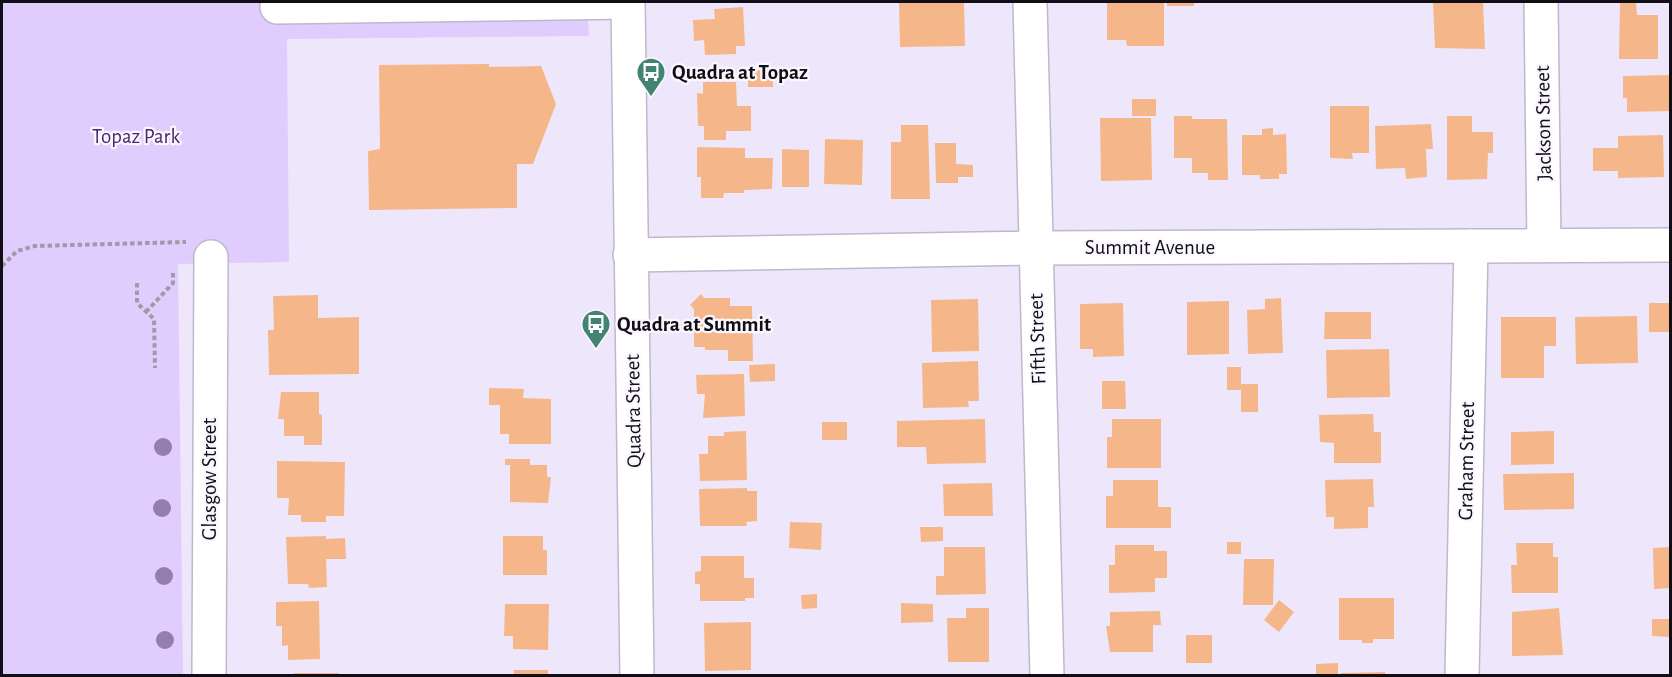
<svg xmlns="http://www.w3.org/2000/svg" width="1672" height="677" font-family="'Alegreya Sans',sans-serif">
	<rect width="100%" height="100%" fill="#eee7fb"/>
	<!-- green -->
	<path fill="#e0cdfe" d="M2 2H587L589 36 287 39 289 262 178 264 183 675H2Z"/>
	<!-- building -->
	<path fill="#f5b789" d="M899 2H964L965 46 900 47Z
		M1107 2H1164V46H1127L1126 40H1107Z
		M1167 2H1194V6H1167Z
		M1433 2H1483L1485 49 1435 48Z
		M1620 2H1636L1637 15H1658V59H1619Z
		M743 7 745 46H736V54L705 55 704 40 694 41 693 20 715 19 714 9Z
		M489 64V67L541 66 556 104 533 164H517V208L369 210 368 151 380 149 379 65Z
		M748 70 773 71V87H748Z
		M1670 75V111L1627 112V98H1623V76Z
		M703 82H736L737 106H751V131H726V140H704V126H698L697 93 703 94Z
		M1132 99H1156V116H1132Z
		M1330 106H1369V153H1352L1353 159 1330 158Z
		M1174 116H1192V119H1227L1228 180H1208V173H1192V158H1174Z
		M1447 116H1472V132H1493V153H1488L1487 179 1447 180Z
		M1100 118H1151L1152 180 1101 181Z
		M1431 124 1433 149H1426L1427 177 1406 179 1405 168 1376 169 1375 126Z
		M901 125H928L930 199H891V142H901Z
		M1273 128V135L1286 134 1287 174H1279V179H1260V175H1242V135H1262V129Z
		M1663 135 1664 177 1618 178V171H1593V148H1618V136Z
		M825 139 863 140 862 185 824 184Z
		M935 143H956V164L973 165V177H958V183H936Z
		M697 147 745 148V158H773L772 189 744 190V193H724L723 198H701V177H697Z
		M782 149 809 150V187H782Z
		M701 294 704 298H730V306H752L753 361H728V350H705V347H694V309L690 305Z
		M318 295V318L359 317V374L269 375 268 330H274L273 296Z
		M1281 298 1283 353 1248 354 1247 310 1265 309V299Z
		M978 299 979 351 932 352 931 300Z
		M1229 301V354L1187 355V302Z
		M1123 303 1124 356 1093 357V349H1080V304Z
		M1649 303H1670V332H1649Z
		M1325 312H1371V339H1324Z
		M1637 316 1638 363 1576 364 1575 317Z
		M1501 317H1556V346H1544V378H1501Z
		M1389 349 1390 397 1327 398 1326 350Z
		M978 361 979 401H968L969 407 923 408 922 363Z
		M775 364V381L750 382 749 365Z
		M1227 367H1241V384H1258V412H1241V390H1227Z
		M744 374 745 416 703 418 705 394H697L696 375Z
		M1102 381H1125L1126 409H1102Z
		M489 388 524 389 523 398 551 399V444H509V434H500V405H489Z
		M281 392H319V414L322 415V445H304V436H284V419H278Z
		M1373 414 1374 432H1381V463H1334V443L1320 442 1319 415Z
		M985 419 986 463 927 464 926 447H897V421Z
		M1112 419H1161V468H1107V437H1112Z
		M822 422H847V440H822Z
		M746 431 747 480 700 481 699 454H708V436H724V432Z
		M1554 431V464L1511 465V432Z
		M505 459H530V465H547V477H551L548 503 510 502V465H505Z
		M277 461 345 462 344 516H326V522H301V515H288L289 498H277Z
		M1574 473V509L1504 510 1503 474Z
		M1373 479 1374 507H1368V528L1334 529V517H1326L1325 480Z
		M1113 480H1158V507H1171V528H1106V496H1113Z
		M992 483 993 516H944L943 484Z
		M747 488V491H757V521L746 522 747 526H700L699 489Z
		M790 522 822 523 821 550 789 548Z
		M920 527H943V541L921 542Z
		M326 536V539L345 538 346 559H326L327 587 309 588 308 584H288L286 537Z
		M503 536H543V550H547V575H503Z
		M1227 542H1241V554H1227Z
		M1516 543H1553V557H1558V593H1512L1511 565H1517Z
		M1115 545H1154V551H1167V578H1155V592L1109 593V565H1115Z
		M944 547H985L986 594 936 595V576H944Z
		M1670 547V588L1654 589 1653 548Z
		M701 556H744V578H754V598H745V601H700V584H695V572L701 571Z
		M1244 559H1274L1273 605H1243Z
		M817 594V608L802 609 801 595Z
		M1339 598H1394V639H1373V643H1362V640H1339Z
		M1279 600 1294 612 1279 632 1264 620Z
		M319 601 320 659 288 660V645L282 646V626H276V602Z
		M901 603 933 604V622L901 623Z
		M505 604H549L548 650 513 649V636H504Z
		M966 608H989V662H948L947 618H966Z
		M1559 608 1563 655 1512 656V612Z
		M1160 611 1161 625H1153V652H1110L1106 626H1110V612Z
		M1652 619H1669V637L1652 636Z
		M751 622V670L705 671 704 623Z
		M1186 635H1212V663H1186Z
		M1338 663V676H1316V664Z
		M514 670H548V676H514Z
		M1385 672V676H1341V673Z
		M294 673H339V676H294Z"/>
	<g fill="none" stroke-linecap="round" stroke-linejoin="round">
		<!-- minor casing -->
		<g stroke="#bfb8cb" stroke-width="36">
			<path id="minor" d="M1030 2 1047 676
				M1541 2 1544 245
				M277 7 628 2
				M630 255 1034 248 1670 245
				M209 676 211 257
				M1462 676 1471 246"/>
		</g>
		<!-- major casing -->
		<g stroke="#bfb8cb" stroke-width="36">
			<path id="major" d="M628 2 637 676"/>
		</g>
		<!-- path -->
		<path stroke="#9f99a8" stroke-width="4" stroke-dasharray="4.5 3" stroke-linecap="butt" d="M2 266 17 251 35 246 186 242
			M137 283V303L154 319 155 368
			M146 312 173 283V273"/>
		<!-- minor -->
		<use href="#minor" stroke="#fff" stroke-width="33"/>
		<!-- major -->
		<use href="#major" stroke="#fff" stroke-width="33"/>
	</g>
	<!-- trees -->
	<g fill="#947daf">
		<circle cx="163" cy="447" r="9"/>
		<circle cx="162" cy="508" r="9"/>
		<circle cx="164" cy="576" r="9"/>
		<circle cx="165" cy="640" r="9"/>
	</g>
	<!-- icons -->
	<defs>
		<g id="bus-pin" transform="scale(1.5)"><path d="M0 17L-7.5 6A9.5 9.5 0 1 1 7.5 6Z" fill="#428372" stroke="#faf7ff"/><path d="M-5-6H5V4H4V6H2V4H-2V6H-4V4H-5ZM-3.5-4V0h7V-4ZM-3.5 1.2v1.5H-2V1.2ZM2 1.2v1.5H3.5V1.2Z" fill="#fff"/></g>
	</defs>
	<g fill-rule="evenodd">
		<use href="#bus-pin" x="651" y="72"/>
		<use href="#bus-pin" x="596" y="324"/>
	</g>
	<g text-anchor="middle" stroke-width="4.5" stroke-linejoin="round" paint-order="stroke">
		<!-- poi labels -->
		<g font-size="21" font-weight="bold" fill="#110e15" stroke="#faf7ff" text-anchor="start">
			<text x="672" y="79">Quadra at Topaz</text>
			<text x="617" y="331">Quadra at Summit</text>
		</g>
		<!-- street labels -->
		<g font-size="21" fill="#110e15" stroke="#faf7ff">
			<text transform="translate(1543 123) rotate(-91)" y="7">Jackson Street</text>
			<text x="1150" y="254">Summit Avenue</text>
			<text transform="translate(1037 339) rotate(-92)" y="7">Fifth Street</text>
			<text transform="translate(633 411) rotate(-91)" y="7">Quadra Street</text>
			<text transform="translate(1466 461) rotate(-89)" y="7">Graham Street</text>
			<text transform="translate(209 479) rotate(-90)" y="7">Glasgow Street</text>
		</g>
		<!-- park labels -->
		<g font-size="21" fill="#4a2670" stroke="#faf7ff">
			<text x="136" y="143">Topaz Park</text>
		</g>
	</g>
	<!-- border -->
	<rect width="1672" height="677" fill="none" stroke="#110e15" stroke-width="6"/>
</svg>
